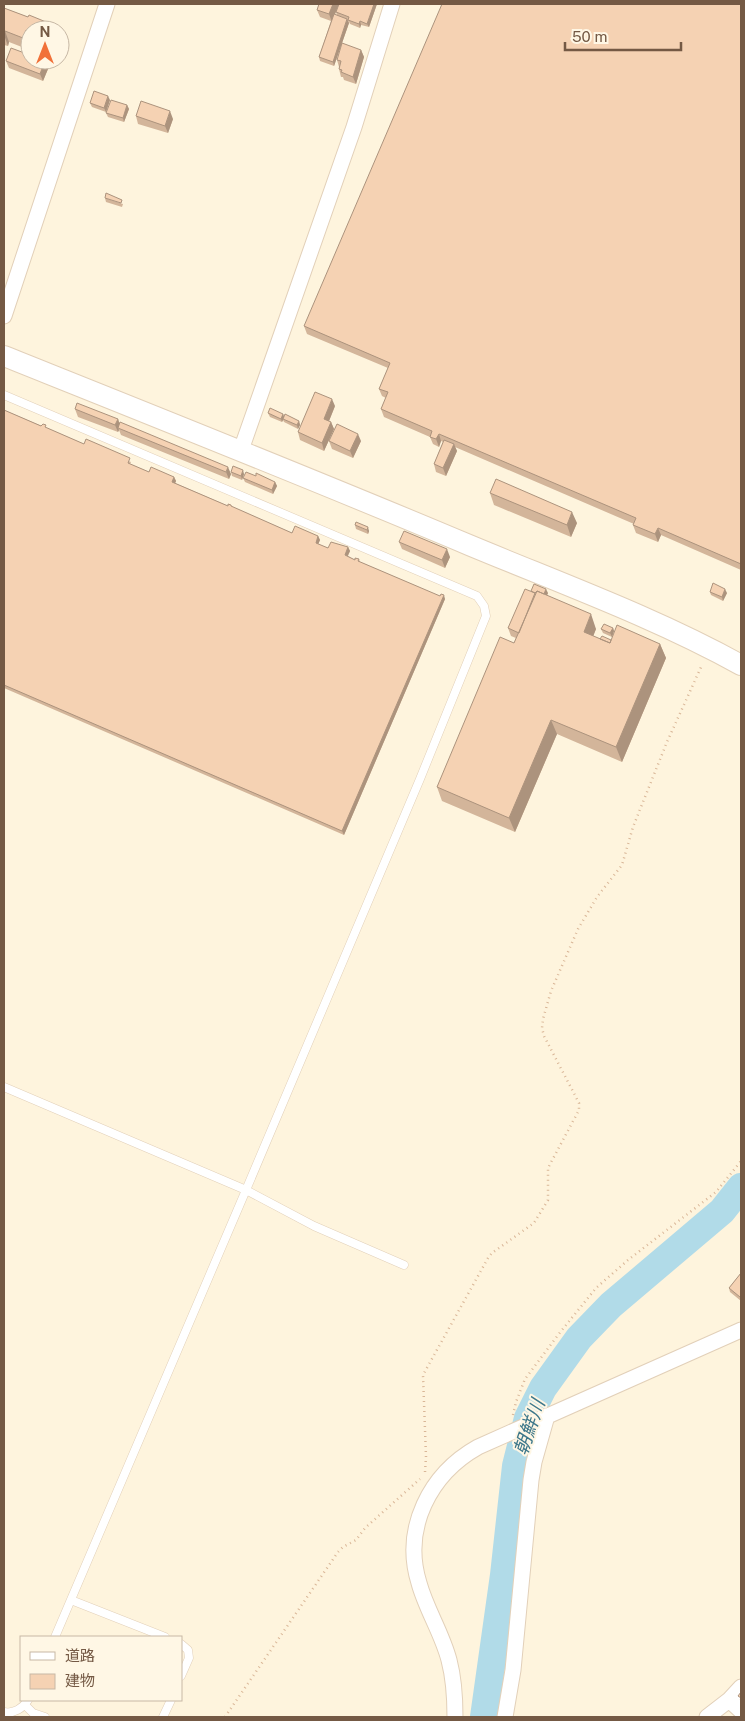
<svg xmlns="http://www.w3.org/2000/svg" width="745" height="1721" font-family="'Public Sans','Noto Sans JP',sans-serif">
	<rect width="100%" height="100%" fill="#fef4dd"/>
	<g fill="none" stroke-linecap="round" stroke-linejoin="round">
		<!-- river -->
		<path stroke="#b1dbe8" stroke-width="28" d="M484 1717 504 1575 516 1466 528 1418 543 1388 579 1338 611 1305 722 1211 741 1187"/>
		<!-- service casing -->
		<g stroke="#e2d0b9" stroke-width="9">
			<path id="service" d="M4 395 477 596 484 606 486 616 420 779 246 1190 55 1637
				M4 1087 246 1190 314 1226 404 1265
				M71 1600 165 1637
				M181 1644 188 1650 189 1658 181 1676
				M25 1705 33 1713 45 1717
				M4 1712C14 1714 23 1708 28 1700
				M163 1717 171 1700"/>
		</g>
		<!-- minor casing -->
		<g stroke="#e2d0b9" stroke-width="17">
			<path id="minor" d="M4 316 107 4
				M241 450 354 127 392 4
				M729 1700 741 1711
				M455 1717C455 1698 454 1679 449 1660 442 1633 426 1609 419 1583 402 1528 430 1474 478 1447L741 1330
				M505 1717 513 1670 531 1480 534 1462 547 1416
				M707 1717 729 1700 741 1687"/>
		</g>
		<!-- tertiary casing -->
		<g stroke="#e2d0b9" stroke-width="22">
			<path id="tertiary" d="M4 356C159 418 315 480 469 545 560 583 654 617 741 665"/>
		</g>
		<!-- path -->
		<path stroke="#d9b697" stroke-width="2.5" stroke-dasharray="1 4" stroke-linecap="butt" d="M513 1415 516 1402 525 1379 558 1335 596 1288 628 1260 716 1192 741 1161
			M425 1472 426 1457 423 1375 488 1258 492 1253 534 1223 548 1200V1168L579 1110V1103L544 1036 542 1028 543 1019 551 991 578 929 597 897 622 865 633 827 667 742 702 665
			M225 1717 338 1552 343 1547 356 1540 365 1528 420 1479"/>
		<!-- service -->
		<use href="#service" stroke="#fff" stroke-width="8"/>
		<!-- minor -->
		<use href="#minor" stroke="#fff" stroke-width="15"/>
		<!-- tertiary -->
		<use href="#tertiary" stroke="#fff" stroke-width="20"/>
	</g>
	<!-- wall -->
	<path fill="#d3b59a" d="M319 4H339L335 14 337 15 336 12 339 4H377L369 27 361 25 360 28 350 24 348 20 349 23 334 66 320 61 319 57 331 21 320 17 317 10Z
		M741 4V570L661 535 658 542 636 533 633 525 634 524 455 447 457 451 446 476 436 472 434 464 443 442 441 441 439 447 433 444 430 437 384 417 381 409 386 398 382 396 379 389 388 368 307 334 304 326Z
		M4 8 28 17 51 24 53 30H30V42L27 49 9 42 8 46 4 45Z
		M361 50 364 57 356 84 344 80 343 77H341L339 69V67L337 60Z
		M6 61H45L48 69 43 81 9 68Z
		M110 100 106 112 92 107 90 103Z
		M127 105 129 109 124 122 108 117 106 113Z
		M136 116 173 119 168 133 138 124Z
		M105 198 123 204 122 207 106 202Z
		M335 406 329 421 331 422 334 429 324 451 300 440 298 432Z
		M75 409 118 419 120 424 231 474 229 479 121 435 119 430 118 432 78 417Z
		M4 410 84 444 131 462 130 464 149 472 174 477 176 481 175 483 228 506 231 505 232 507 292 533 318 536 320 540 318 544 328 548 348 547 350 551 348 556 355 560 359 559 360 562 445 599 344 835 4 688Z
		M268 413 283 414 284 416 299 421 300 425 298 429 284 422 283 420 282 422 270 417Z
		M329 441H361L353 458 332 449Z
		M231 472 244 474 242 480 232 476Z
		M243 478 275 482 277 486 273 494 245 482Z
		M490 493 577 523 571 537 494 505Z
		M355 525 369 531 368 534 356 529Z
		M399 542 450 557 445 568 402 549Z
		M531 591 548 593 547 595 596 629 593 636 600 639 660 644 666 658 622 762 557 734 515 832 442 801 437 787 514 643 516 638 511 636 508 628Z
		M710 592 727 593 723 601 711 595Z
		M613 628 614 631 612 637 603 633 601 629Z
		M741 1273V1301L730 1292 729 1288Z"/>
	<!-- shaded-wall -->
	<path fill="#ac937d" d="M333 4H339L332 22 329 14Z
		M374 4H377L369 27 367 24Z
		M347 19 349 23 334 66 333 62Z
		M360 21 361 25 360 28 359 24Z
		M51 24 53 30H48Z
		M26 30 30 42 27 49 23 38Z
		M5 31 9 42 8 46 4 35Z
		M361 50 364 57 356 84 353 77Z
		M45 61 48 69 43 81 40 74Z
		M108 96 110 100 106 112 104 108Z
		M127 105 129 109 124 122 123 118Z
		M170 111 173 119 168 133 165 126Z
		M332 399 335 406 327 426 324 419Z
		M283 414 284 417 283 419V420L282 422 281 419Z
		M118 419 120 426 118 428 119 430 118 432 115 425Z
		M299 421 300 425 298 429 297 425Z
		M331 422 334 429 324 451 322 443Z
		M358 434 361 441 353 458 350 451Z
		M439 434 441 441 439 447 436 439Z
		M454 444 457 451 446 476 443 468Z
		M228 467 231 474 229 479 226 472Z
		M243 470 244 474 242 480 241 476Z
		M174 477 176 481 174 486 172 482Z
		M275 482 277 486 273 494 272 490Z
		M572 512 577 523 571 537 567 525Z
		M368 527 369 531 368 534 367 530Z
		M658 528 661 535 658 542 655 534Z
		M318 536 320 540 317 547 316 543Z
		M348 547 350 551 346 559 345 555Z
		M447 549 450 557 445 568 442 560Z
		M546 589 548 593 544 602 542 598Z
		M725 589 727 593 723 601 722 597Z
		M444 595 445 599 344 835 342 831Z
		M591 614 596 629 589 647 584 632Z
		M613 628 614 631 612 637 610 633Z
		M660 644 666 658 622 762 616 747Z
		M551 720 557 734 515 832 509 818Z"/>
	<!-- building -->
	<path fill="#f5d2b3" stroke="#ac937d" d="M319 4H333L329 14 317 10Z
		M339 4H374L367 24 360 21 359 24 348 20 349 17 336 12Z
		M442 4H741V564L658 528 655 534 633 525 636 518 439 434 436 439 430 437 432 431 381 409 388 392 379 389 390 363 304 326Z
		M4 8 28 17 29 15 51 24 48 30H30V32L26 30 23 38 5 31 4 35Z
		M334 14 347 19 333 62 319 57Z
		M342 43 361 50 353 77 341 72 342 70 339 69 341 61 337 60Z
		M11 48 30 55V60H42L45 61 40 74 6 61Z
		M94 91 108 96 104 108 90 103Z
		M111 100 127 105 123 118 106 113Z
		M141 101 170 111 165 126 136 116Z
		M106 193 122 200 121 203 105 198Z
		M315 392 332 399 324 419 331 422 322 443 298 432Z
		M77 403 118 419 115 425 75 409Z
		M270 408 283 414 281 419 268 413Z
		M4 410 41 426 43 424 46 425 45 427 84 444 86 439 130 458 128 463 149 472 151 467 174 477 172 482 228 506V504L231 505V506L292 533 295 526 318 536 316 543 328 548 331 542 348 547 345 555 355 560V558L359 559 358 561 440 596 441 594 444 595 342 831 4 685Z
		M285 414 299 421 297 425 283 419Z
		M120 422 228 467 226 472 118 428Z
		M337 424 358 434 350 451 329 441Z
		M444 440 454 444 443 468 434 464Z
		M233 466 243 470 241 476 231 472Z
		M246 472 256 476V473L275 482 272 490 243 478Z
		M496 479 572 512 567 525 490 493Z
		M356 522 368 527 367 530 355 525Z
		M404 531 447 549 442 560 399 542Z
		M713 583 725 589 722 597 710 592Z
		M534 584 546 589 544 594 537 591 535 593 531 591Z
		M525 589 535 593 519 633 508 628Z
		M537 591 591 614 584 632 610 643 617 625 660 644 616 747 551 720 509 818 437 787 500 637 514 643Z
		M604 624 613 628 610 633 601 629Z
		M602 636 611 640 610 643 600 639Z
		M741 1273V1296L740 1297 729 1288Z
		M741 1692V1698L738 1696Z"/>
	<g text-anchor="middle" stroke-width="4" stroke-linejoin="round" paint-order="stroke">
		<!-- water labels -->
		<g font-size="19" font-style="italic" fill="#3d778a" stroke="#fff7e5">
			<text transform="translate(529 1427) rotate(-71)" y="7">朝鮮川</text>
		</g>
	</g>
	<!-- border -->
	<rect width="745" height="1721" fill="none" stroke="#745944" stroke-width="10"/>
	<!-- legend -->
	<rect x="20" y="1636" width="162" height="65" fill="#fff7e5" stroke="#c7b8a5"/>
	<rect x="30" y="1652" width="25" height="8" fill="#ffffff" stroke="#c7b8a5"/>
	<text x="65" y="1661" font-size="15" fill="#745944">道路</text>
	<rect x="30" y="1674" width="25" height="15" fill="#f5d2b3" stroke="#c7b8a5"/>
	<text x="65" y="1686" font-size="15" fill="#745944">建物</text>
	<!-- north arrow -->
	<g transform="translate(45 45)"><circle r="24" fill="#fff7e5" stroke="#c7b8a5"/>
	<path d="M0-4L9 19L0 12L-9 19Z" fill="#f17139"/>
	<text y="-8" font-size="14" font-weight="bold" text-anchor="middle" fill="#745944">N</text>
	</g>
	<!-- scale -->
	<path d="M565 42v8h116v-8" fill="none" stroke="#745944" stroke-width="2.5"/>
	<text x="572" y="42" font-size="15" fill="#745944" stroke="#fff7e5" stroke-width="4" paint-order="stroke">50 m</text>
</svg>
